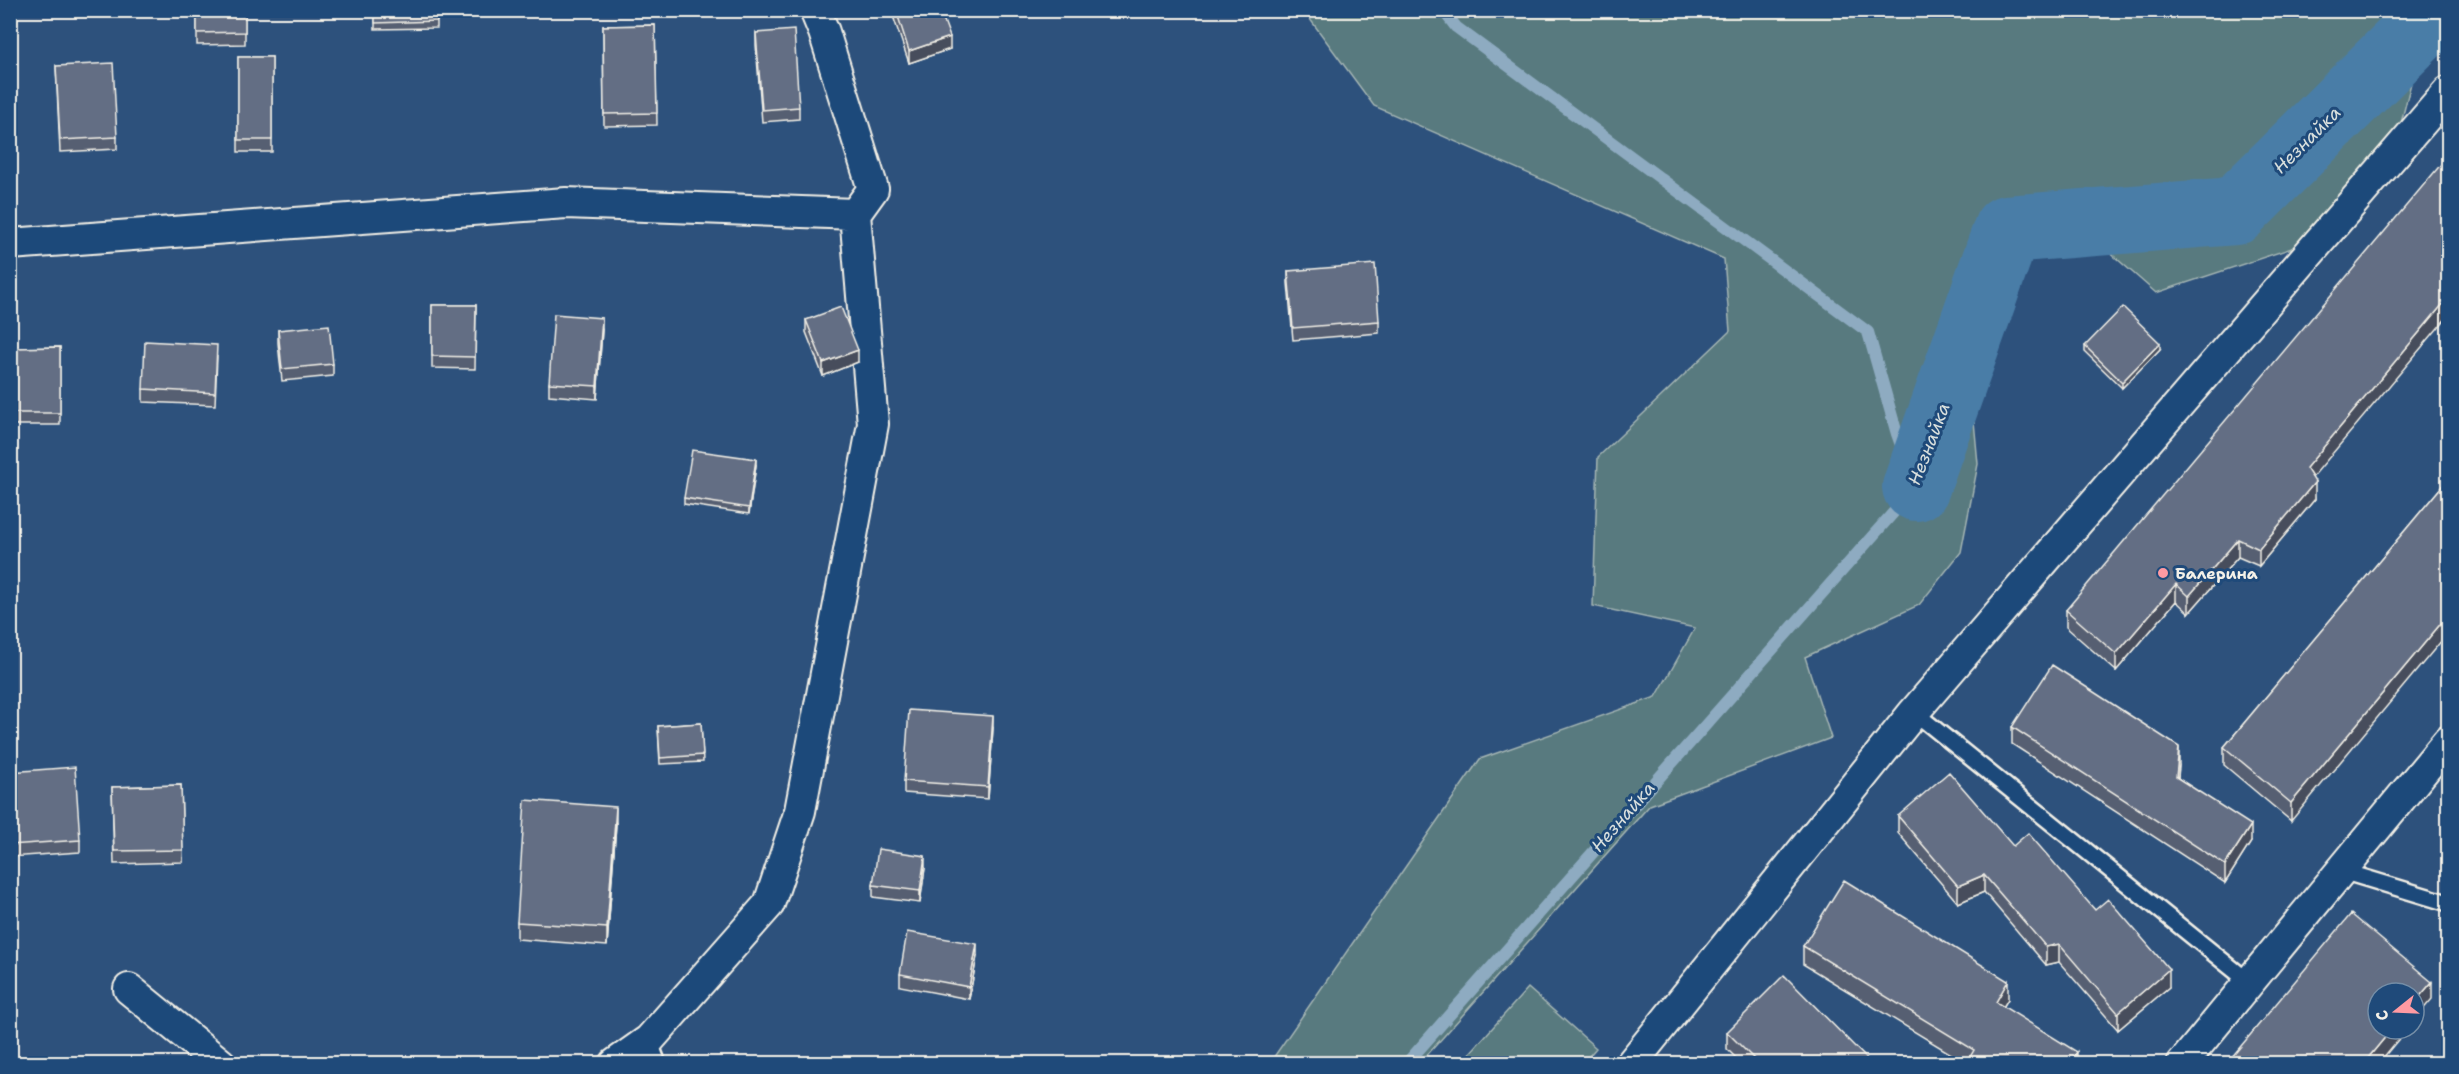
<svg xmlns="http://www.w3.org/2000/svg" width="2459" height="1074" font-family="'Shantell Sans',sans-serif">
	<rect width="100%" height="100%" fill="#2d517c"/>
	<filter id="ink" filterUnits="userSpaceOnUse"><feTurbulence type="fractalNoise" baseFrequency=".0167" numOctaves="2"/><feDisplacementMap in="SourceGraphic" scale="12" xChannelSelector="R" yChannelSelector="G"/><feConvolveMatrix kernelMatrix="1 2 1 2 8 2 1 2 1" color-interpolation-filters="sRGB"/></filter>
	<g filter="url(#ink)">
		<!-- green -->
		<path fill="#587a7f" stroke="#a6b6b4" stroke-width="1.5" d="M1304 11H2448L2423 35 2394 151 2307 243 2156 293 2051 201 1970 378 1978 464 1961 552 1919 605 1805 657 1831 738 1650 805 1420 1063 1269 1064 1480 759 1656 697 1695 628 1593 606 1598 457 1730 331 1724 259 1374 106Z
			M1528 988 1596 1048 1583 1063H1461Z"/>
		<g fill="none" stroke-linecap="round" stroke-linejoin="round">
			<!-- stream -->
			<path stroke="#8eabc1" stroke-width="12" d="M1406 1064 1916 487 1897 434 1868 332 1456 27 1443 10"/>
			<!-- river -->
			<path stroke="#4a7da7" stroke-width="68" d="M1916 487 2007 229 2235 211 2438 10"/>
			<!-- lane casing -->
			<g stroke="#f4f1e8" stroke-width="20">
				<path id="lane" d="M1914 712 2249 982
					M2342 871 2448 903
					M649 1040 658 1064"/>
			</g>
			<!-- street casing -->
			<g stroke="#f4f1e8" stroke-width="34">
				<path id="street" d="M10 244 566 203 855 214
					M129 989 221 1064
					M615 1064 649 1040 769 904 800 811 873 424 855 214 873 189 824 32 815 10
					M1631 1064 1914 712 2448 92
					M2182 1064 2448 741"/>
			</g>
			<!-- lane -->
			<use href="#lane" stroke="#1f4a7a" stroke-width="15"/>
			<!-- street -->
			<use href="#street" stroke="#1f4a7a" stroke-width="30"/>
		</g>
		<!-- wall -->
		<path fill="#565f72" stroke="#f4f1e8" stroke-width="1.5" d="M197 10H245V44L197 45Z
			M375 10H437V28L375 29Z
			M891 10H940L950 49 909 63Z
			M655 25 657 125 604 126 603 26Z
			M756 33 799 107V119L762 122 756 45Z
			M238 57H272V152H238Z
			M56 66 117 137V149L60 152Z
			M1288 271 1379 321V333L1293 340 1288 283Z
			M432 305H476L475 369 432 368Z
			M806 320 858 362 823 376 806 332Z
			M278 330 333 364V376L282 381 278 343Z
			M602 330 597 399 549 395V383Z
			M2085 346 2160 349 2122 388 2085 352Z
			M60 347V425H15V348Z
			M217 357 215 405 143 402V389Z
			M756 465 749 514 684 504V498Z
			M2312 478 2315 499 2259 566 2238 557 2189 613 2176 601 2116 671 2066 627V610Z
			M2448 479 2291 821 2224 765V747Z
			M701 723 703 762 660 764 658 726Z
			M2012 727 2179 765 2178 778 2251 842 2225 883 2012 744Z
			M993 728 988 799 904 793V781Z
			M10 772 80 840V852L10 857Z
			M181 785 183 862 114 864 112 787Z
			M1898 816 2013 846 2095 910 2169 987 2118 1030 2059 962 2046 965 1984 892 1958 903 1898 833Z
			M616 824 607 946 517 939V922Z
			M925 868 920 903 873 897V885Z
			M1803 946 2008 999 2003 1007 2077 1064 1966 1063 1803 964Z
			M977 956 969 999 900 986V974Z
			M1727 1032 1872 1064H1742L1727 1049Z"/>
		<!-- shaded-wall -->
		<path fill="#464d5c" stroke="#f4f1e8" stroke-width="1.5" d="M950 37V49L909 63V51Z
			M2448 298V316L2306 485V468Z
			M602 318V330L597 399V386Z
			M2160 343V349L2122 388V382Z
			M858 350V362L823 376V363Z
			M756 459V465L749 514V508Z
			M2315 482V499L2259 566V549Z
			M2238 539V557L2189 613V596Z
			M2176 584V601L2116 671V654Z
			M2448 615V633L2291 821V803Z
			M993 716V728L988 799V787Z
			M2179 747V765L2176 794V777Z
			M616 807V824L607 946V928Z
			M2251 825V842L2225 883V865Z
			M925 856V868L920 903V891Z
			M1984 875V892L1958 903V886Z
			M977 944V956L969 999V987Z
			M2059 944V962L2046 965V947Z
			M2169 969V987L2118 1030V1013Z
			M2008 981V999L1996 1019V1002Z
			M2432 982V999L2414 1020V1003Z
			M2392 1029H2407L2378 1064H2363Z
			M2077 1052V1064H2070Z"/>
		<!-- building -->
		<path fill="#646e84" stroke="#f4f1e8" stroke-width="1.5" d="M197 10H245V32L197 33Z
			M375 10H437V21L375 23Z
			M896 10H940L950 37 909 51Z
			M655 25 657 113 604 114 603 26Z
			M794 30 799 107 762 110 756 33Z
			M238 57H272V140H238Z
			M113 63 117 137 60 140 56 66Z
			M2448 156V298L2306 468 2315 482 2259 549 2238 539 2189 596 2176 584 2116 654 2066 610Z
			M1375 264 1379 321 1293 328 1288 271Z
			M432 305H476L475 357 432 356Z
			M841 307 858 350 823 363 806 320Z
			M2123 307 2160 343 2122 382 2085 346Z
			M554 314 602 318 597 386 549 383Z
			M329 325 333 364 282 369 278 330Z
			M145 341 217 345 215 393 143 389Z
			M60 347V413H15V348Z
			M692 450 756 459 749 508 684 498Z
			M2448 479V615L2291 803 2224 747Z
			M2052 665 2179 747 2176 777 2251 825 2225 865 2012 727Z
			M909 710 993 716 988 787 904 781Z
			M701 723 703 755 660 758 658 726Z
			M75 767 80 840 10 845V772Z
			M1949 772 2013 846 2028 833 2095 910 2108 899 2169 969 2118 1013 2059 944 2046 947 1984 875 1958 886 1898 816Z
			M181 785 183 850 114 851 112 787Z
			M525 800 616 807 607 928 517 922Z
			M878 849 925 856 920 891 873 885Z
			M1844 880 2008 981 1996 1002 2077 1052 2070 1064H1966L1974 1050 1803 946Z
			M2351 914 2432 982 2414 1003V993H2378V1029H2392L2363 1064H2226Z
			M907 932 977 944 969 987 900 974Z
			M1784 975 1872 1064H1759L1727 1032Z
			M854 1060 876 1064H854Z"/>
	</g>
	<!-- markers -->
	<circle fill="#ff9aa2" stroke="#1f4a7a" stroke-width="2" cx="2163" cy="573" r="6"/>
	<g text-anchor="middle" stroke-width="6" stroke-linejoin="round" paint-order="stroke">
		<!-- poi labels -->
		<g font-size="16" font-weight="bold" fill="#f4f1e8" stroke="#1f4a7a" text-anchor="start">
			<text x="2175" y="579">Балерина</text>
		</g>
		<!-- water labels -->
		<g font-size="18" font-style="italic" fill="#dae0de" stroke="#1f4a7a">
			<text transform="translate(2307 140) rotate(-45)" y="6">Незнайка</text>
			<text transform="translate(1929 444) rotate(-69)" y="6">Незнайка</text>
			<text transform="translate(1623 817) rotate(-49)" y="6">Незнайка</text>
		</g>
	</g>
	<!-- margin -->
	<rect width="2459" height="1074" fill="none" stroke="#1f4a7a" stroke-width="36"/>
	<rect x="18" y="18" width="2423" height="1038" fill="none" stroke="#f4f1e8" stroke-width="2" filter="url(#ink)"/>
	<!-- north arrow -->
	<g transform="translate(2396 1011) rotate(252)"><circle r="28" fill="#1f4a7a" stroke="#748da6" stroke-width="1.5"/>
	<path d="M0-4.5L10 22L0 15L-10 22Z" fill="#ff9aa2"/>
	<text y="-9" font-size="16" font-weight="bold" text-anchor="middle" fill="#f4f1e8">С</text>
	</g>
</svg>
